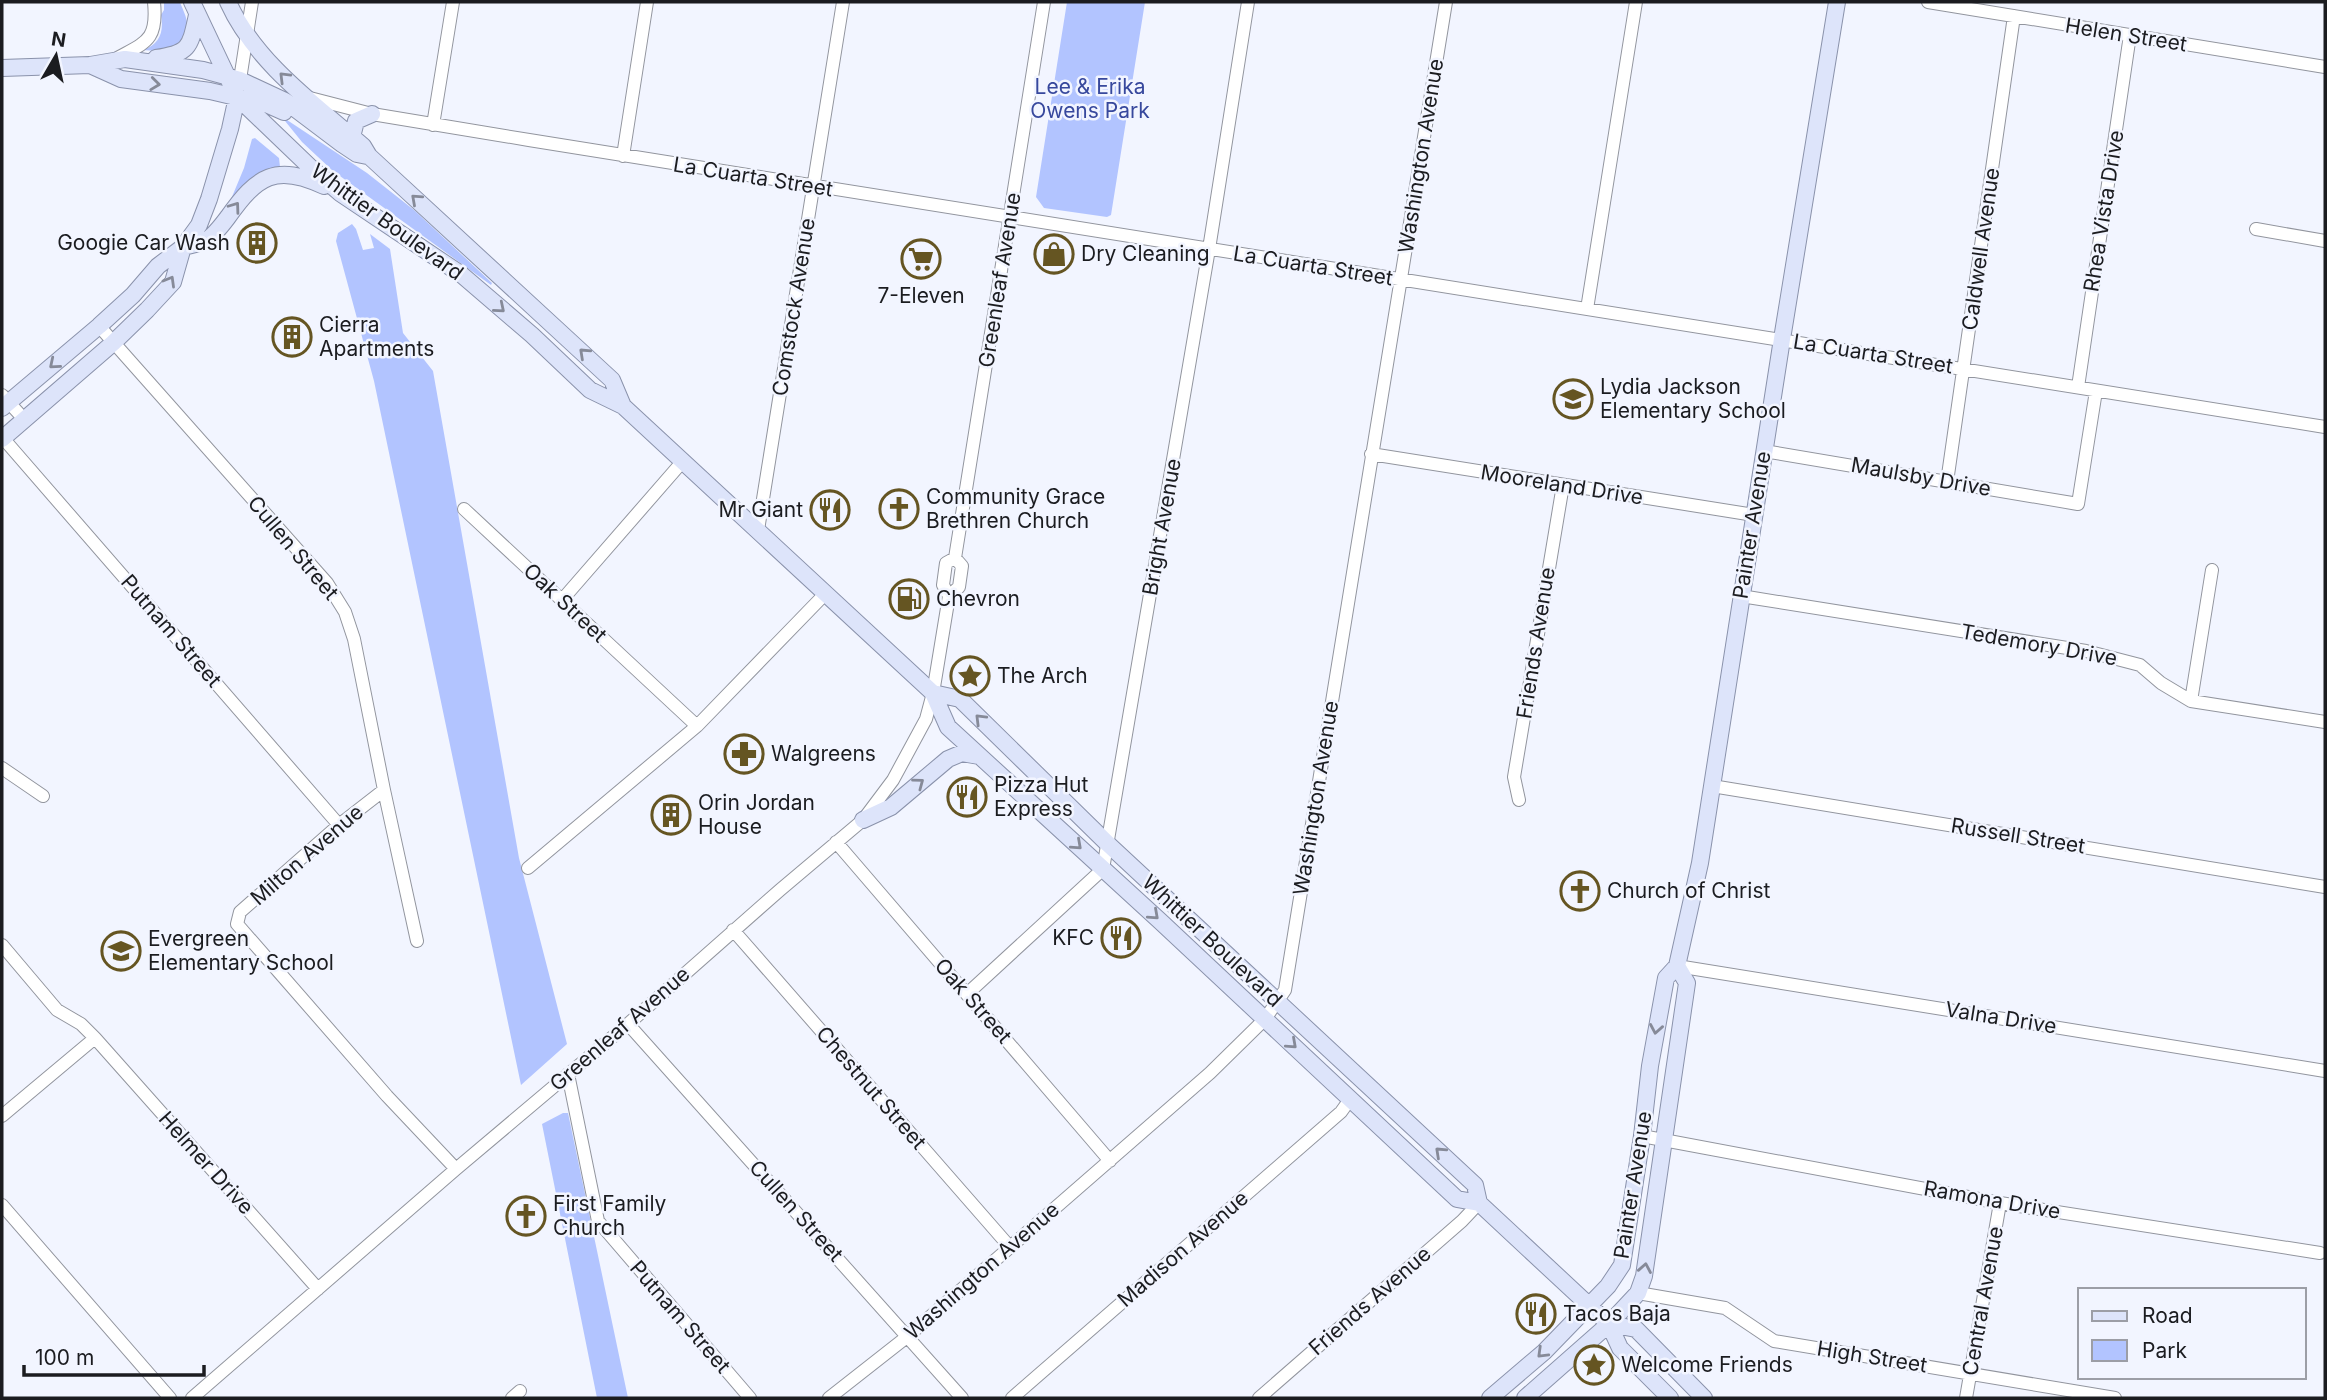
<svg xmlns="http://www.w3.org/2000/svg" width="2327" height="1400" font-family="Inter,sans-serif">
	<rect width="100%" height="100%" fill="#f2f5ff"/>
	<!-- green -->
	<path fill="#b2c4ff" d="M164 2H180C182 8 187 17 187 24 189 48 160 52 143 50 160 44 164 32 161 15L164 10Z
		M1067 2H1145L1111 215 1107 217 1044 208 1036 197Z
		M281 116 367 173 414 210 492 283 491 285 333 171 302 142Z
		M255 138 279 158 280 167 229 204 244 168 252 139Z
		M352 224 356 229 363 250 374 248 370 234 390 249 403 333 433 371 519 858 567 1044 521 1085 374 381 336 241 338 233Z
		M563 1113H568L628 1398H597L542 1124Z"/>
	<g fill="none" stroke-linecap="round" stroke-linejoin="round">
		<!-- minor casing -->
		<g stroke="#92959e" stroke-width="14">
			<path id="minor" d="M1928 2 2325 67
				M114 60C145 42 158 42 154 2
				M239 86 252 2
				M306 97 372 114 529 140 2325 427
				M433 125 453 2
				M623 156 647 2
				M2256 229 2325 241
				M1587 309 1636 2
				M99 326 327 583 345 612 354 639 384 790 417 941
				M2078 387 2130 35
				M2 395 24 419
				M2 437 339 825
				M1764 451 2078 504 2096 391
				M1371 454 1754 515
				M1947 482 2014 16
				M464 509 697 726
				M758 530 843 2
				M949 596 943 585 946 563 955 558 1044 2
				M1741 596 2086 651 2140 665 2161 683 2191 701 2325 722
				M562 600 683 461
				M2191 701 2212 570
				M2 768 43 796
				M1712 786 2325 887
				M384 790 339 825 240 912 237 924 387 1096 456 1169
				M1519 800 1514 777 1563 485
				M836 842 1110 1161
				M528 868 697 726 825 594
				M733 930 1009 1246
				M2 945 57 1010 81 1024 95 1038 318 1289
				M1677 966 2325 1071
				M967 994 1103 869 1209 249 1248 2
				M628 1024 962 1398
				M568 1074 598 1221 750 1398
				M2 1116 95 1038
				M1642 1136 2000 1203 2320 1253
				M2 1205 170 1398
				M1638 1293 1725 1308 1774 1341 2115 1398
				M192 1398 456 1169 628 1024 780 890 863 820 893 780 926 719 933 693 949 596 959 587 962 566 955 558
				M512 1398 520 1391
				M829 1398 908 1336 1210 1073 1265 1019 1285 990 1446 2
				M1012 1398 1341 1112 1351 1098
				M1259 1398 1462 1221 1479 1203
				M1966 1398 2000 1203"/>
		</g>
		<!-- major casing -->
		<g stroke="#8a92ab" stroke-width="18">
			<path id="major" d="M192 2 237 97 309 166 340 193 462 275 532 335 590 390 623 406 933 693 948 727 1160 921 1457 1199 1479 1203 1609 1324 1620 1348 1670 1398
				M228 2C255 62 314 104 363 146L369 156 612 380 623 406
				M156 58C190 53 190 47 197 15
				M90 65 121 79 210 91 266 104 284 112
				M2 68 90 65 125 59 203 70 240 80 285 101 342 144 357 154 367 156
				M352 137 356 121 372 114
				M183 247C190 245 198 244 205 241 213 237 222 225 228 217 257 176 276 163 324 186
				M2 408 99 326 133 295 158 266 183 247 199 225 209 199 230 129 237 97
				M2 439 113 343 147 310 173 282 183 247
				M933 693 960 699 1108 844 1475 1185 1479 1203
				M863 820 891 807 948 759 962 753 979 756
				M1609 1324 1636 1329 1704 1398
				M1490 1398 1544 1352 1608 1286 1622 1265 1642 1136 1650 1066 1666 978 1677 966 1700 863 1782 339 1837 2
				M1525 1398 1609 1324 1638 1293 1644 1276 1687 983 1677 966"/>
		</g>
		<!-- minor -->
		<use href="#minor" stroke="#fff" stroke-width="12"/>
		<!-- major -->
		<use href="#major" stroke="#dde4fa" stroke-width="16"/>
	</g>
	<!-- one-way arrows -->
	<defs><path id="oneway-chevron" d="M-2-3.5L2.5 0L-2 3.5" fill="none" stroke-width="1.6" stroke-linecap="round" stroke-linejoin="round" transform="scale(1.75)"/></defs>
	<g stroke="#868a98">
		<use href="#oneway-chevron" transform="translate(284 77) rotate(-135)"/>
		<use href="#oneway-chevron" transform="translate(155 84) rotate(7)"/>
		<use href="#oneway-chevron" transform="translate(416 199) rotate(-138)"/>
		<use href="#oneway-chevron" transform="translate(235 207) rotate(-54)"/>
		<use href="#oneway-chevron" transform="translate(170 281) rotate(-60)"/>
		<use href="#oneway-chevron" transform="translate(500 308) rotate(40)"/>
		<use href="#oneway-chevron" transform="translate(584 353) rotate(-137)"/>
		<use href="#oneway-chevron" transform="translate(54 364) rotate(140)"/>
		<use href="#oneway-chevron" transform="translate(980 719) rotate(-135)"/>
		<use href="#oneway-chevron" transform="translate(919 783) rotate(-37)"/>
		<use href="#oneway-chevron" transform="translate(1077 845) rotate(42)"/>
		<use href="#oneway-chevron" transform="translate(1154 915) rotate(42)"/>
		<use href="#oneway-chevron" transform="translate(1656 1029) rotate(100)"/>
		<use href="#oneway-chevron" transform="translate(1292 1044) rotate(42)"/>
		<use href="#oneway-chevron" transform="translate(1440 1152) rotate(-137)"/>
		<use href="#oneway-chevron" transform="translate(1645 1268) rotate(-80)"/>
		<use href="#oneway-chevron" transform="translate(1542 1353) rotate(136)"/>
	</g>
	<!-- icons -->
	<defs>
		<g id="building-ring" transform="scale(2.0125)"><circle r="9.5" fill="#f2f5ff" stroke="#655522" stroke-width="1.5"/><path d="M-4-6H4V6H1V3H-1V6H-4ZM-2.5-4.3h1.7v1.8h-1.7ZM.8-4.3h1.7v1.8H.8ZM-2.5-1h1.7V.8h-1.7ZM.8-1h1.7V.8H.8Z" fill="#655522"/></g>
		<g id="shop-ring" transform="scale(2.0125)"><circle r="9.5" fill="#f2f5ff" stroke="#655522" stroke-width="1.5"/><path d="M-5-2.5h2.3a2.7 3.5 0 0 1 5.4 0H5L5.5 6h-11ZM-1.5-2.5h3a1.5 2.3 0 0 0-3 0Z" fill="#655522"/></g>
		<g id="supermarket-ring" transform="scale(2.0125)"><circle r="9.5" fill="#f2f5ff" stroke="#655522" stroke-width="1.5"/><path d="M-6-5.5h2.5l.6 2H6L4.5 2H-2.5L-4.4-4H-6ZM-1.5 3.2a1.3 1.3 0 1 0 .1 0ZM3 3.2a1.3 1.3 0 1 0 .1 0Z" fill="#655522"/></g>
		<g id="school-ring" transform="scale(2.0125)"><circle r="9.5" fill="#f2f5ff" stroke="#655522" stroke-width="1.5"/><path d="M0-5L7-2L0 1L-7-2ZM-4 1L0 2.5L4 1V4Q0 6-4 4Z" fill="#655522"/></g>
		<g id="church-ring" transform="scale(2.0125)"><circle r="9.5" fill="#f2f5ff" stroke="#655522" stroke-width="1.5"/><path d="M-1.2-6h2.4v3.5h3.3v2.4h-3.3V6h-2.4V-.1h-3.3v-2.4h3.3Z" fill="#655522"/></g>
		<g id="restaurant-ring" transform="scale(2.0125)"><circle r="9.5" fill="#f2f5ff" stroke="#655522" stroke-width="1.5"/><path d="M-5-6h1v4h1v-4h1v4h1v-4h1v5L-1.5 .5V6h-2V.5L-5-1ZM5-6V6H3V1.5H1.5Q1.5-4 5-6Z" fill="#655522"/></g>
		<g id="fuel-ring" transform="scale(2.0125)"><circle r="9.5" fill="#f2f5ff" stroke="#655522" stroke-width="1.5"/><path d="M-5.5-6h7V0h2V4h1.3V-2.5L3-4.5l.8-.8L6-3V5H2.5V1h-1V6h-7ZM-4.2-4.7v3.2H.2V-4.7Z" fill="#655522"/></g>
		<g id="sight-ring" transform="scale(2.0125)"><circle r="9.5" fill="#f2f5ff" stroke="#655522" stroke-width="1.5"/><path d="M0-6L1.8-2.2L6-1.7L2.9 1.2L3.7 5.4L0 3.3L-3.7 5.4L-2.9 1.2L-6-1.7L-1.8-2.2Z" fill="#655522"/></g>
		<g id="pharmacy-ring" transform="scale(2.0125)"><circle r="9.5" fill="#f2f5ff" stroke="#655522" stroke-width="1.5"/><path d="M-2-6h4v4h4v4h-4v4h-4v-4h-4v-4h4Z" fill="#655522"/></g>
	</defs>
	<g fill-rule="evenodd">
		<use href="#building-ring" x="257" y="243"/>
		<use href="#shop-ring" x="1054" y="254"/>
		<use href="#supermarket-ring" x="921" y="259"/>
		<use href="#building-ring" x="292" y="337"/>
		<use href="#school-ring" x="1573" y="399"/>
		<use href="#church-ring" x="899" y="509"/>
		<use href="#restaurant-ring" x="830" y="510"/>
		<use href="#fuel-ring" x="909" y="599"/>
		<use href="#sight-ring" x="970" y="676"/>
		<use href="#pharmacy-ring" x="744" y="754"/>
		<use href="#restaurant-ring" x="967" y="797"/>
		<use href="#building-ring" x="671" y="815"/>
		<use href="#church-ring" x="1580" y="891"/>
		<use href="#restaurant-ring" x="1121" y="938"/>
		<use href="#school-ring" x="121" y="951"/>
		<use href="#church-ring" x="526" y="1216"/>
		<use href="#restaurant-ring" x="1536" y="1314"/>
		<use href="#sight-ring" x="1594" y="1365"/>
	</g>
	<g text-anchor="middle" stroke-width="5" stroke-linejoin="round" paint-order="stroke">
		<!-- street labels -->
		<g font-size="21" fill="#1b1c20" stroke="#f2f5ff">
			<text transform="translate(2126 35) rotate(9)" y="7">Helen Street</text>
			<text transform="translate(1421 156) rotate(-81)" y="7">Washington Avenue</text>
			<text transform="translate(753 177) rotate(9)" y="7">La Cuarta Street</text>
			<text transform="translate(2104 211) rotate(-81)" y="7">Rhea Vista Drive</text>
			<text transform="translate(387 222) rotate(36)" y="7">Whittier Boulevard</text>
			<text transform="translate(1981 249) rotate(-82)" y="7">Caldwell Avenue</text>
			<text transform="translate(1313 266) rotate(9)" y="7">La Cuarta Street</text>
			<text transform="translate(1000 280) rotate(-81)" y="7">Greenleaf Avenue</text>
			<text transform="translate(794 307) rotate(-81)" y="7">Comstock Avenue</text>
			<text transform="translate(1873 354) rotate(9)" y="7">La Cuarta Street</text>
			<text transform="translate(1921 477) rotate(10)" y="7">Maulsby Drive</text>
			<text transform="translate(1562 485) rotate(9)" y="7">Mooreland Drive</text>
			<text transform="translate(1752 525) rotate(-81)" y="7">Painter Avenue</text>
			<text transform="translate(1162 527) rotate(-80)" y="7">Bright Avenue</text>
			<text transform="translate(293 548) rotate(50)" y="7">Cullen Street</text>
			<text transform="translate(565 603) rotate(43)" y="7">Oak Street</text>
			<text transform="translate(171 631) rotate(49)" y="7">Putnam Street</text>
			<text transform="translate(1536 643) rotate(-81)" y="7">Friends Avenue</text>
			<text transform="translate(2039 645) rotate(10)" y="7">Tedemory Drive</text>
			<text transform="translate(1316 798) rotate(-81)" y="7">Washington Avenue</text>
			<text transform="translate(2018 836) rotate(9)" y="7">Russell Street</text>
			<text transform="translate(307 855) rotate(-41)" y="7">Milton Avenue</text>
			<text transform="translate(1212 941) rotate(43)" y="7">Whittier Boulevard</text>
			<text transform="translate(973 1001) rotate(49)" y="7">Oak Street</text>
			<text transform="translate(2001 1018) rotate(9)" y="7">Valna Drive</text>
			<text transform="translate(620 1029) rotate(-41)" y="7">Greenleaf Avenue</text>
			<text transform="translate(871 1088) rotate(49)" y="7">Chestnut Street</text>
			<text transform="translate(206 1163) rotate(48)" y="7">Helmer Drive</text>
			<text transform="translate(1633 1185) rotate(-81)" y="7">Painter Avenue</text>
			<text transform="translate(1992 1200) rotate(10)" y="7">Ramona Drive</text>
			<text transform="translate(796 1211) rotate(48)" y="7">Cullen Street</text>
			<text transform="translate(1183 1249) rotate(-41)" y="7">Madison Avenue</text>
			<text transform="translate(982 1271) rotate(-41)" y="7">Washington Avenue</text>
			<text transform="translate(1370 1301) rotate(-41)" y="7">Friends Avenue</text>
			<text transform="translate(1983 1301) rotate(-80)" y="7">Central Avenue</text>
			<text transform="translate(680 1317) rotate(49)" y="7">Putnam Street</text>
			<text transform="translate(1872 1357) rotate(9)" y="7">High Street</text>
		</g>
		<!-- park labels -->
		<g font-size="21" fill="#37489d" stroke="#f2f5ff">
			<text x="1090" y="94">Lee &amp; Erika<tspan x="1090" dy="24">Owens Park</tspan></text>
		</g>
		<!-- poi labels -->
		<g font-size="21" fill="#1b1c20" stroke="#f2f5ff" text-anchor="start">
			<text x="230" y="250" text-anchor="end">Googie Car Wash</text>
			<text x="1081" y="261">Dry Cleaning</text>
			<text x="921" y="303" text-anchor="middle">7-Eleven</text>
			<text x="319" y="332">Cierra<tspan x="319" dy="24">Apartments</tspan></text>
			<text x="1600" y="394">Lydia Jackson<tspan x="1600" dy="24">Elementary School</tspan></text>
			<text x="926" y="504">Community Grace<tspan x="926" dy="24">Brethren Church</tspan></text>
			<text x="803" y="517" text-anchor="end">Mr Giant</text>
			<text x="936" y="606">Chevron</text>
			<text x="997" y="683">The Arch</text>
			<text x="771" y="761">Walgreens</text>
			<text x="994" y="792">Pizza Hut<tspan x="994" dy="24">Express</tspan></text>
			<text x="698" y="810">Orin Jordan<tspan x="698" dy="24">House</tspan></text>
			<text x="1607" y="898">Church of Christ</text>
			<text x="1094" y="945" text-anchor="end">KFC</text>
			<text x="148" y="946">Evergreen<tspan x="148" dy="24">Elementary School</tspan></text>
			<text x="553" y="1211">First Family<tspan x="553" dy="24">Church</tspan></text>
			<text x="1563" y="1321">Tacos Baja</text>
			<text x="1621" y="1372">Welcome Friends</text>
		</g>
	</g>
	<!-- border -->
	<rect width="2327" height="1400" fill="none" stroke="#1b1c20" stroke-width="7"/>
	<!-- legend -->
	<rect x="2078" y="1288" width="228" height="91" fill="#f2f5ff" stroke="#9c9ea6" stroke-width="2"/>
	<rect x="2092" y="1311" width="35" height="10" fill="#dde4fa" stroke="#9c9ea6" stroke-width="2"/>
	<text x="2142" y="1323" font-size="21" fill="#1b1c20">Road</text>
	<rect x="2092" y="1340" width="35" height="21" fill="#b2c4ff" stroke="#9c9ea6" stroke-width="2"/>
	<text x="2142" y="1358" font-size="21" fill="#1b1c20">Park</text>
	<!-- north arrow -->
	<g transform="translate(56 56) rotate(9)" stroke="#f2f5ff" stroke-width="5" paint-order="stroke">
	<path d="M0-5L12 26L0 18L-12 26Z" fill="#1b1c20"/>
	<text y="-10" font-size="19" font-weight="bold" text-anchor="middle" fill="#1b1c20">N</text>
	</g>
	<!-- scale -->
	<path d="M24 1365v10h180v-10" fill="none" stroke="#1b1c20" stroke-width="3.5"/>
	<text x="35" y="1365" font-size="21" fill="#1b1c20" stroke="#f2f5ff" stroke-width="5" paint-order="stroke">100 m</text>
</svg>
